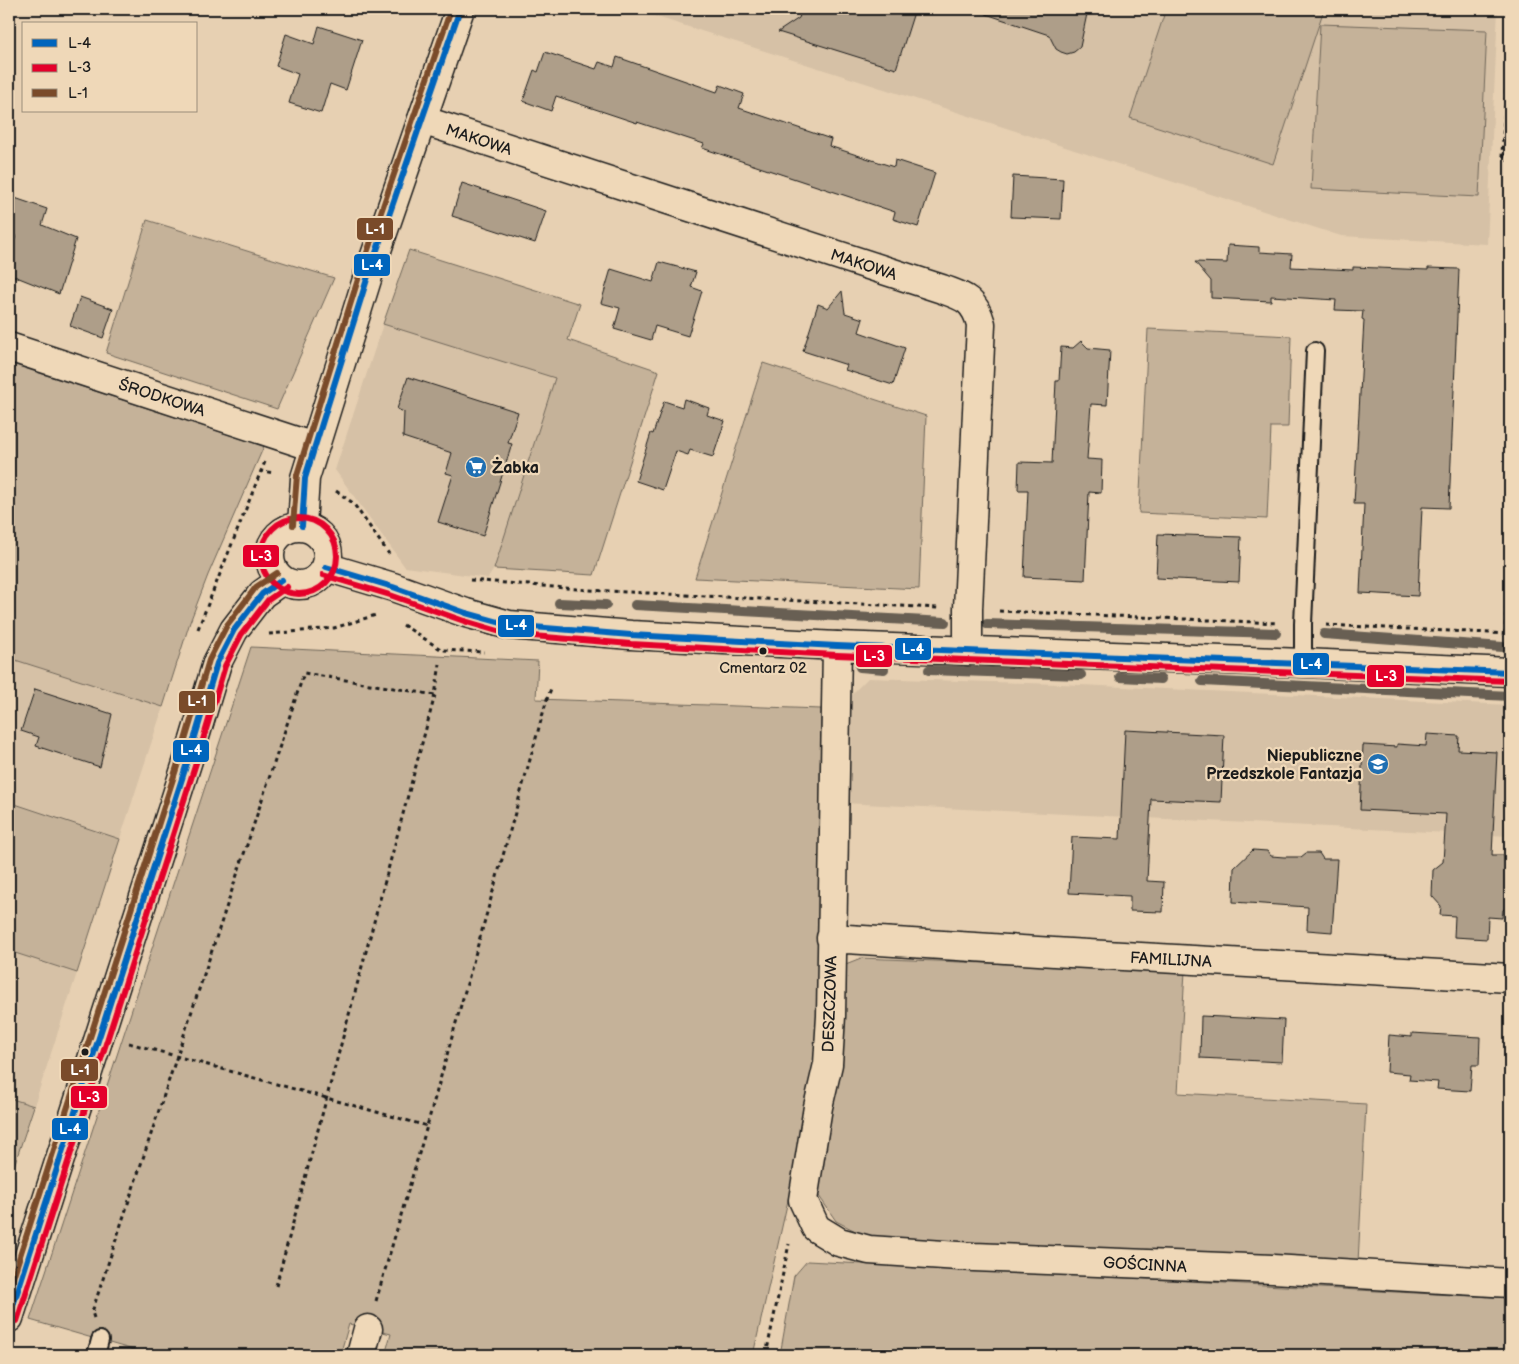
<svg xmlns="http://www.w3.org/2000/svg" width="1519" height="1364" font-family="'Balsamiq Sans',sans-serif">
	<rect width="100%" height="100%" fill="#e7d0b2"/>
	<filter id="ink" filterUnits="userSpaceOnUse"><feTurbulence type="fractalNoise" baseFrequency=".02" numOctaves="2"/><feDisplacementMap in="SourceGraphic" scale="10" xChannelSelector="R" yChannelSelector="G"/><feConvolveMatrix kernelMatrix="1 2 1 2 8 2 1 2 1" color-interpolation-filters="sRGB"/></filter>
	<g filter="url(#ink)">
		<!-- built -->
		<path fill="#d6c1a6" d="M632 9H1498L1487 244 1341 236 969 116Z
			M383 324 555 378 494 569 488 578 405 567 335 470Z
			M9 658 163 707 120 839 9 802Z
			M868 678 1059 684 1510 705V836L843 803 845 701Z
			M9 951 77 973 34 1106 9 1098Z"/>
		<!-- green -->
		<path fill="#c5b299" stroke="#70675a" d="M1166 9H1324L1273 164 1130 118Z
			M1320 24 1487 30 1479 197 1311 189Z
			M147 220 334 278 277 409 106 353Z
			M409 250 580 304 568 340 659 371 594 575 494 569 555 378 383 324Z
			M1148 329 1291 336 1288 427H1271L1267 519 1139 513Z
			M9 363 264 446 208 575 190 622 163 707 9 658Z
			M763 363 926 416 919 589 695 578Z
			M251 647 538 661 536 699 821 709 817 1072 753 1355H385L391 1334 349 1324 340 1355H151L30 1320Z
			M9 802 120 839 77 973 9 951Z
			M861 958 1185 971 1178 1093 1366 1104 1358 1263 867 1237 836 1221 817 1193 838 1075 843 965Z
			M9 1098 34 1106 9 1181Z
			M807 1261 1510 1298V1355H780L794 1276Z"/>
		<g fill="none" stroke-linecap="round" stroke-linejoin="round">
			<!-- stream -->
			<path stroke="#675f53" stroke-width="10" d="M559 603 606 605
				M635 605 945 622
				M987 624 1276 633
				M1324 634 1503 647
				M860 667 884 669
				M929 670 1081 675
				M1120 677 1161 679
				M1202 681 1510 696"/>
		</g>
		<!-- building -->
		<path fill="#ae9e89" stroke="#1c1c1c" d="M802 9H915L896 69 778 32 799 18Z
			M986 9H1088L1080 47 1074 52 1067 54 1061 52 1056 49 1049 35 986 14Z
			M319 26 362 40 346 90 330 84 321 113 289 103 298 74 276 66 286 34 314 44Z
			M545 52 596 69 599 62 614 67 617 57 717 92 720 85 744 94 739 108 831 139 829 146 894 167 895 160 935 173 918 227 893 219 895 212 702 148 704 144 637 122V123L556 96 551 111 523 101 534 70 538 72Z
			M1013 176 1063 179 1061 219 1011 217Z
			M462 183 546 211 535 243 452 216Z
			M9 196 47 209 42 225 76 239 59 294 9 274V258L16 236 9 234Z
			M1228 245 1259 247V252L1292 254 1291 267 1353 270V267L1428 270V268L1459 269 1449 508 1422 507 1418 596 1360 593 1364 504H1354L1364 320 1362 319 1363 311 1335 310 1336 300 1271 296V301L1211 298V281L1195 262 1227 263Z
			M659 262 696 272 691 287 702 291 688 336 655 326 651 340 614 329 620 308 601 303 611 269 653 282Z
			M842 291 845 313 863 319 859 332 905 348 893 385 845 370 847 365 803 351 818 304 828 308Z
			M80 297 113 309 103 338 70 326Z
			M1081 341 1088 348 1110 350 1107 405 1091 404 1087 459 1102 460 1101 493 1089 492 1085 580 1024 577 1028 490H1018L1019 462 1052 463 1056 381H1059L1061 347 1073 348Z
			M408 377 518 412 508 443 512 444 483 536 438 522 453 475 446 473 452 453 403 437 404 412 397 409Z
			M684 399 709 408 707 415 725 421 713 457 690 450 688 455 676 451 663 490 636 481 651 433 653 434 664 401 682 407Z
			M1158 534 1241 537 1239 582 1156 578Z
			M35 689 112 714 100 767 36 746 39 737 21 731Z
			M1125 730 1224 735 1221 802 1151 799 1147 881 1164 882 1163 912 1130 911V896L1069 893 1072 837 1120 839Z
			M1427 734 1459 736 1458 750 1497 752 1492 855H1505V864L1510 870V903L1503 910 1502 918 1488 917 1487 939 1454 937 1455 916 1440 915 1441 906 1432 896 1433 870 1443 862 1446 814 1360 810 1363 745 1397 747V744L1426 746Z
			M1253 850 1267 851 1271 856 1284 857H1301L1306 853H1319L1323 859H1337L1332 932 1307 930 1308 907 1233 902 1234 868Z
			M1201 1016 1284 1020 1282 1062 1200 1058Z
			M1412 1033 1480 1037 1479 1065H1472L1470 1091 1437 1089 1438 1082 1409 1080 1410 1074 1387 1072 1389 1035 1412 1037Z"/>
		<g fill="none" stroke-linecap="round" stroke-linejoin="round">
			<!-- lane casing -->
			<g stroke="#1c1c1c" stroke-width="20">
				<path id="lane" d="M1303 663V624L1315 351
					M96 1355 100 1340"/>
			</g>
			<!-- street casing -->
			<g stroke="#1c1c1c" stroke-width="31">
				<path id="street" d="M422 120 942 289C964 297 974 299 981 324L968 609V651
					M9 347 314 447
					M837 646 831 1016 828 1064 818 1107 803 1200 816 1228 839 1242 869 1250 974 1257 1273 1269 1510 1283
					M831 938 1070 953 1510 978
					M361 1355 368 1329"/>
			</g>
			<!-- secondary casing -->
			<g stroke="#1c1c1c" stroke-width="31">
				<path id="secondary" d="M302 526 305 478 368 276 460 9
					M270 556a29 29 0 1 1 58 0a29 29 0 1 1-58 0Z
					M326 567 393 587 466 613 509 625 631 635 837 646 1303 663 1510 672
					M9 1318 188 760 217 663 234 630 254 604 262 594 282 580"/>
			</g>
			<!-- path -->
			<path stroke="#1c1c1c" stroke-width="3" stroke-dasharray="4 4" stroke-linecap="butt" d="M1510 26 1502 154 1510 162
				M265 462 261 471 275 473
				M336 491 353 503 389 554
				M470 580 589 590 938 608
				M999 611 1278 623
				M403 625 442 650 484 652
				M1326 625 1510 634
				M198 629 261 471
				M269 634 334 628 376 615
				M1505 634 1510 530
				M129 1043 427 1126
				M276 1286 435 695 440 664
				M376 1301 427 1126 547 699 552 686
				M94 1318 92 1312 304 673 435 695
				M766 1355 789 1244"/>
			<!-- lane -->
			<use href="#lane" stroke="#efd8b8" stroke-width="16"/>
			<!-- street -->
			<use href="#street" stroke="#efd8b8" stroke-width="28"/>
			<!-- secondary -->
			<use href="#secondary" stroke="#efd8b8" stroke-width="28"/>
			<!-- bus-1 casing -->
			<g stroke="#efd8b8" stroke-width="10">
				<path id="bus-1" d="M302 526 305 478 368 276 460 9
					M326 567 393 587 466 613 509 625 631 635 837 646 1510 672
					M9 1318 188 760 217 663 234 630 254 604 262 594 282 580"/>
			</g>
			<!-- bus-2 casing -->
			<g stroke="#efd8b8" stroke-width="10">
				<path id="bus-2" d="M261 556a38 38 0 1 1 76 0a38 38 0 1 1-76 0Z
					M323 575 390 595 464 621 508 634 631 644 837 655 1510 681
					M17 1321 196 763 225 666 241 635 261 609 268 600 287 587"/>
			</g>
			<!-- bus-3 casing -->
			<g stroke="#efd8b8" stroke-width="10">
				<path id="bus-3" d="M293 525 297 475 360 273 451 9
					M9 1290 180 757 209 660 227 625 247 599 256 587 277 573"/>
			</g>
			<!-- bus-1 -->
			<use href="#bus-1" stroke="#0065bd" stroke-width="6"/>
			<!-- bus-2 -->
			<use href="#bus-2" stroke="#e4002b" stroke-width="6"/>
			<!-- bus-3 -->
			<use href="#bus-3" stroke="#7a4b2a" stroke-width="6"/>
		</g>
	</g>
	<!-- icons -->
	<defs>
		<g id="supermarket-disc" transform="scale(1.125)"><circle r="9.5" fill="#1f6fb2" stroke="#efd8b8"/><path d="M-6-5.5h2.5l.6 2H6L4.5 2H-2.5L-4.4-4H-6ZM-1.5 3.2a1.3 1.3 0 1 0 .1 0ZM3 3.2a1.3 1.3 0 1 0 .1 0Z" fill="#fff"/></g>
		<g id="school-disc" transform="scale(1.125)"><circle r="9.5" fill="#1f6fb2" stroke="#efd8b8"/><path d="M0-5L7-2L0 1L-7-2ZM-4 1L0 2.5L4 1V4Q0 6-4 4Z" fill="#fff"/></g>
	</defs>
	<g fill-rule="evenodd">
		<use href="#supermarket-disc" x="476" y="467"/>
		<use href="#school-disc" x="1378" y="764"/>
	</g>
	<!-- markers -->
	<g fill="#1c1c1c" stroke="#efd8b8" stroke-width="2">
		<circle cx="763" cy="651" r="4.5"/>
		<circle cx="85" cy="1052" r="4.5"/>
	</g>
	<g text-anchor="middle" stroke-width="4.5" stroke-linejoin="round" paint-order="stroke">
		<!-- bus labels -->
		<g font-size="15" fill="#1c1c1c" stroke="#efd8b8">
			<text x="763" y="673">Cmentarz 02</text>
		</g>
		<!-- street labels -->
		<g font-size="16" fill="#1c1c1c" stroke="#efd8b8">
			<text transform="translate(479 139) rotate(18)" y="6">MAKOWA</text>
			<text transform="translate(864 264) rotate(18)" y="6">MAKOWA</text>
			<text transform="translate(162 397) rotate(18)" y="6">ŚRODKOWA</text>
			<text transform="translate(1171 959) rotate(3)" y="6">FAMILIJNA</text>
			<text transform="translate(829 1004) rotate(-88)" y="6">DESZCZOWA</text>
			<text transform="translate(1145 1264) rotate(3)" y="6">GOŚCINNA</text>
		</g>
		<!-- poi labels -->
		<g font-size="16" font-weight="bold" fill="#1c1c1c" stroke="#efd8b8" text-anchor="start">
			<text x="492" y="473">Żabka</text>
			<text x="1362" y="761" text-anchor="end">Niepubliczne<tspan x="1362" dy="18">Przedszkole Fantazja</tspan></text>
		</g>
	</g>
	<g stroke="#efd8b8" stroke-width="2">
		<rect x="356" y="217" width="38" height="24" rx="5" fill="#7a4b2a"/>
		<rect x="353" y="253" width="38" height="24" rx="5" fill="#0065bd"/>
		<rect x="242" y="544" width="38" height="24" rx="5" fill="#e4002b"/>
		<rect x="497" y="614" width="38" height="24" rx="5" fill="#0065bd"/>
		<rect x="894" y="637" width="38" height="24" rx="5" fill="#0065bd"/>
		<rect x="855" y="644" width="38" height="24" rx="5" fill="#e4002b"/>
		<rect x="1292" y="652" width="38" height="24" rx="5" fill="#0065bd"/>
		<rect x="1366" y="664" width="39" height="24" rx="5" fill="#e4002b"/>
		<rect x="178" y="690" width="38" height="24" rx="5" fill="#7a4b2a"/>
		<rect x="172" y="739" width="38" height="24" rx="5" fill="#0065bd"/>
		<rect x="60" y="1058" width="39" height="24" rx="5" fill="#7a4b2a"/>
		<rect x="70" y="1085" width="38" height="24" rx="5" fill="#e4002b"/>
		<rect x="51" y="1117" width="38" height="24" rx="5" fill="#0065bd"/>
	</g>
	<g font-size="14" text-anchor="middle" font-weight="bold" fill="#fff">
		<text x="375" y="234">L-1</text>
		<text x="372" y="270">L-4</text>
		<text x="261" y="561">L-3</text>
		<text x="516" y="630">L-4</text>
		<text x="913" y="654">L-4</text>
		<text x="874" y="661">L-3</text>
		<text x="1311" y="669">L-4</text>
		<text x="1386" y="681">L-3</text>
		<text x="197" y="706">L-1</text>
		<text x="191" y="755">L-4</text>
		<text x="80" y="1075">L-1</text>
		<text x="89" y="1102">L-3</text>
		<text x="70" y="1134">L-4</text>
	</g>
	<!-- margin -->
	<rect width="1519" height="1364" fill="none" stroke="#efd8b8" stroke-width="30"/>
	<rect x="15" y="15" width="1489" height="1334" fill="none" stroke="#1c1c1c" stroke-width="2" filter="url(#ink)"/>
	<!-- legend -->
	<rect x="22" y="22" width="175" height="90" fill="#efd8b8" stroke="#9b8d7a"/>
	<rect x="32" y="39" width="25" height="8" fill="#0065bd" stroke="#9b8d7a"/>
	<text x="68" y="48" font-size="15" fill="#1c1c1c">L-4</text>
	<rect x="32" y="64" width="25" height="8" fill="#e4002b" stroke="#9b8d7a"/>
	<text x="68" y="72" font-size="15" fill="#1c1c1c">L-3</text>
	<rect x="32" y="89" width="25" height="8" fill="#7a4b2a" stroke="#9b8d7a"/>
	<text x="68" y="98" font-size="15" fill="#1c1c1c">L-1</text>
</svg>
